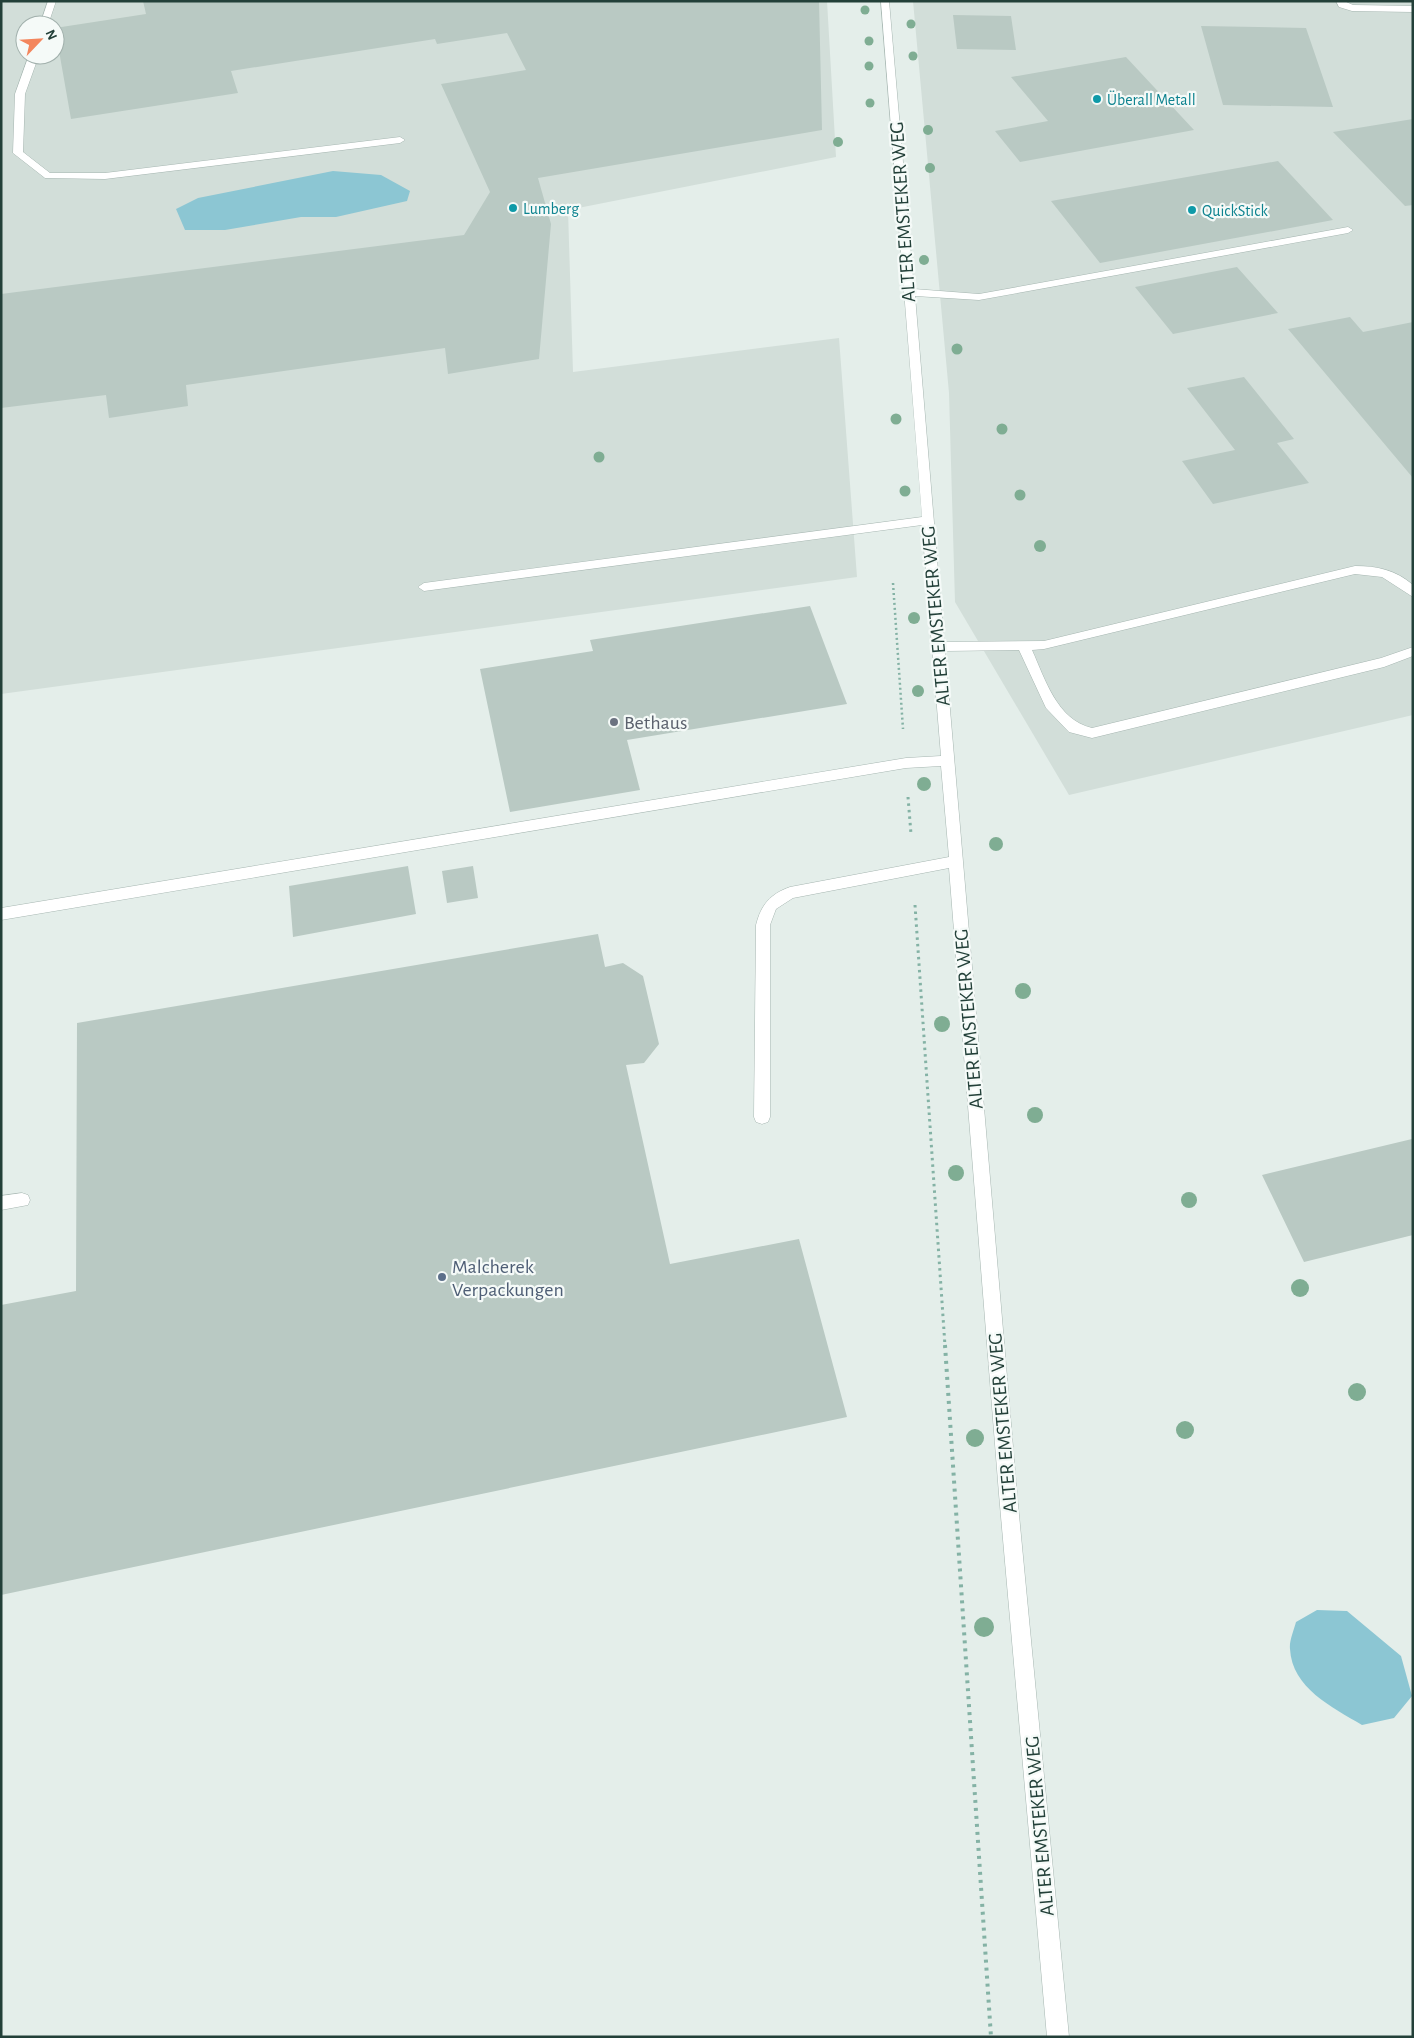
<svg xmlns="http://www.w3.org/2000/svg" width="1414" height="2038" font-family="'Alegreya Sans',sans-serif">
	<rect width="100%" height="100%" fill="#e4eeea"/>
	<!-- built -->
	<path fill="#d2ded9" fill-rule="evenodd" d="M1 1H827L836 157 568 210 573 372 839 338 857 577 1 694ZM25 25H55V55H25Z
		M913 1H1413V715L1069 795 955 602 949 393Z"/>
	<!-- water -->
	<path fill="#8cc6d3" d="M333 171 381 175 410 191 407 201 336 217H301L225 230H185L176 209 198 198Z
		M1317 1610 1347 1611 1401 1656 1412 1696 1394 1718 1362 1725C1332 1707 1292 1688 1290 1649 1289 1641 1294 1630 1296 1622Z"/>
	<!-- building -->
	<path fill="#b9c9c3" d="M143 1H819L822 130 538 178 551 224 539 359 448 374 445 348 186 385 188 406 109 418 106 395 1 408V294L464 235 490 192 441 84 526 70 507 33 437 44 435 39 231 71 238 93 71 119 55 28 146 14Z
		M953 15 1011 16 1016 50 957 49Z
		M1201 26 1306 28 1333 107 1223 105Z
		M1126 57 1194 130 1020 162 995 131 1048 121 1011 77Z
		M1413 119V205L1405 206 1333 132Z
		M1278 161 1333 220 1100 263 1051 201Z
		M1237 267 1278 313 1173 334 1135 287Z
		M1350 317 1363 332 1413 322V478L1288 329Z
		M1244 377 1294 439 1277 443 1309 483 1213 504 1182 461 1235 450 1187 388Z
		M810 606 847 704 627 740 640 790 510 812 480 669 593 651 590 640Z
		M408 866 416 914 293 937 289 886Z
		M473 866 478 898 447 903 442 871Z
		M598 934 605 967 623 963 643 976 659 1044 644 1063 626 1065 670 1264 799 1239 847 1417 1 1595V1305L76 1291 77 1023Z
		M1412 1139 1413 1235 1304 1262 1262 1175Z"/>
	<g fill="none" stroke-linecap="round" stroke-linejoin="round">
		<!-- minor casing -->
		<g stroke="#a6b6b1" stroke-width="1">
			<path id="minor" d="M48 1H56L48 25H40Z
				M881 1H889L914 289 979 294 1348 227 1353 230 1348 233 979 300 915 296 944 642 1044 641 1355 566C1377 566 1396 570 1413 585V597L1382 577 1355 574 1044 649 1032 650C1045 679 1057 720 1092 728L1381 658 1413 647V656L1384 667 1092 738 1069 732 1046 708 1019 650 945 651 1017 1494 1069 2037H1047L999 1494 949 868 793 898 776 909 770 925V1117L768 1122 762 1124 756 1122 754 1117 756 925C761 905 770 894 790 887L949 857 941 766 906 768 1 920V908L906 758 941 756 922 525 424 591 418 587 424 583 922 517Z
				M1336 1H1344L1353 5 1413 6V12L1352 11 1339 7Z
				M29 55H39L25 94 23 152 50 173H105L400 137 405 140 400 143 105 179 45 178 13 153 15 94Z
				M22 1193 28 1195 30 1200 28 1205 1 1210V1196Z"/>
		</g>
		<!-- path-far2 -->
		<path stroke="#84b2a5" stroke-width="2.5" stroke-dasharray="2 3" stroke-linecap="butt" d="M893 583 903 729"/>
		<!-- path-far1 -->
		<path stroke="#84b2a5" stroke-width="3" stroke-dasharray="2.5 4" stroke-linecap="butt" d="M908 797 911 834
			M915 905 945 1346"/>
		<!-- path -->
		<path stroke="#84b2a5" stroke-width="4" stroke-dasharray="3 5" stroke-linecap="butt" d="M945 1345 991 2037"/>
		<!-- minor -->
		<use href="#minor" fill="#fff" fill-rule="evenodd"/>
	</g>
	<!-- trees -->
	<g fill="#7fad93">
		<circle cx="865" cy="10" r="4.5"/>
		<circle cx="911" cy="24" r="4.5"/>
		<circle cx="869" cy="41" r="4.5"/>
		<circle cx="913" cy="56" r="4.5"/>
		<circle cx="869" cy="66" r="4.5"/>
		<circle cx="870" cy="103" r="4.5"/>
		<circle cx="928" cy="130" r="5"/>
		<circle cx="838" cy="142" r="5"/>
		<circle cx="930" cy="168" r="5"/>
		<circle cx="924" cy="260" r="5"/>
		<circle cx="957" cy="349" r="5.5"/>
		<circle cx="896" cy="419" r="5.5"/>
		<circle cx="1002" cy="429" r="5.5"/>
		<circle cx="599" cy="457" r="5.5"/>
		<circle cx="905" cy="491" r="5.5"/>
		<circle cx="1020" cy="495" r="5.5"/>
		<circle cx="1040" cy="546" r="6"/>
		<circle cx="914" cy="618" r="6"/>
		<circle cx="918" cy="691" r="6"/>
		<circle cx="924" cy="784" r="7"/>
		<circle cx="996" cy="844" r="7"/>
		<circle cx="1023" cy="991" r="8"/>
		<circle cx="942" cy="1024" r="8"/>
		<circle cx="1035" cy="1115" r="8"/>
		<circle cx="956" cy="1173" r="8"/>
		<circle cx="1189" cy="1200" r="8"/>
		<circle cx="1300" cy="1288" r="9"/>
		<circle cx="1357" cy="1392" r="9"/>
		<circle cx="1185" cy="1430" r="9"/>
		<circle cx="975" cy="1438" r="9"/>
		<circle cx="984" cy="1627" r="10"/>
	</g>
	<!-- markers -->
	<g fill="#0f9aa8" stroke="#f5faf8" stroke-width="2">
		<circle cx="1097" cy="99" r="5"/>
		<circle cx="513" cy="208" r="5"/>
		<circle cx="1192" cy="210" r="5"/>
	</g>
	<circle fill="#6b7280" stroke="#f5faf8" stroke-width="2" cx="614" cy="722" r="5"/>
	<circle fill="#5c6f8a" stroke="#f5faf8" stroke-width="2" cx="442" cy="1277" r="5"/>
	<g text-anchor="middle" stroke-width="4.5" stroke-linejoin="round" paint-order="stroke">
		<!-- far-culture labels -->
		<g font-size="16" fill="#0d838f" stroke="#f5faf8" text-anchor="start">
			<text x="1107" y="105">Überall Metall</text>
			<text x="523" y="214">Lumberg</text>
			<text x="1202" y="216">QuickStick</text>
		</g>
		<!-- street labels -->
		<g font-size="20" fill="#234039" stroke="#f5faf8">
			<text transform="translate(902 212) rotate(-94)" y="7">ALTER EMSTEKER WEG</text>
			<text transform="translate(935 616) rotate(-95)" y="7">ALTER EMSTEKER WEG</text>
			<text transform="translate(968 1019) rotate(-95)" y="7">ALTER EMSTEKER WEG</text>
			<text transform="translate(1002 1423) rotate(-95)" y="7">ALTER EMSTEKER WEG</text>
			<text transform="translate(1039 1826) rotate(-95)" y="7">ALTER EMSTEKER WEG</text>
		</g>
		<!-- worship labels -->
		<g font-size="20" fill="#5b616d" stroke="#f5faf8" text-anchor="start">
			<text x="624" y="729">Bethaus</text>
		</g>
		<!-- service labels -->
		<g font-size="20" fill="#4e5e75" stroke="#f5faf8" text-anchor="start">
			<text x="452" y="1273">Malcherek<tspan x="452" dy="23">Verpackungen</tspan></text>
		</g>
	</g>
	<!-- border -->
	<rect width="1414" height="2038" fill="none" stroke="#234039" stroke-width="5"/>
	<!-- north arrow -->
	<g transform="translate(40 40) rotate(65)"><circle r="24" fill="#f5faf8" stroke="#a1b0ac"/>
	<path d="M0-4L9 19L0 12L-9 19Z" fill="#f3865d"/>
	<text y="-8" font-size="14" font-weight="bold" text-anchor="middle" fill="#234039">N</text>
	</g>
</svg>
